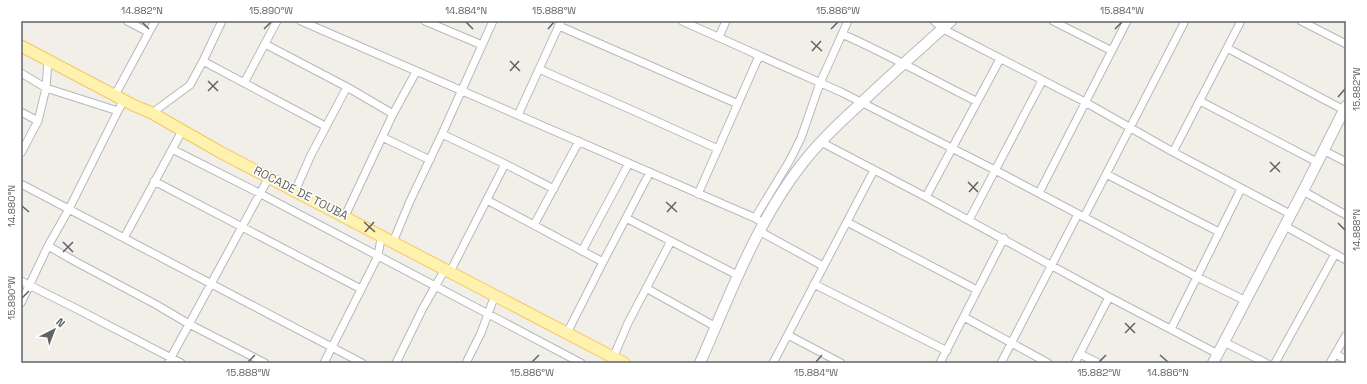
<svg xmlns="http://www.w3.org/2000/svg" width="1367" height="384" font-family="'Space Grotesk',sans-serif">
	<rect width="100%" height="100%" fill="#f1efe8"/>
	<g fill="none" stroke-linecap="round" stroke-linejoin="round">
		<!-- street casing -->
		<g stroke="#b5b8bc" stroke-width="9">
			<path id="street" d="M127 21 148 32
				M301 21 755 218 763 223
				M425 21 482 45
				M682 21 841 92 995 170 1197 277 1246 301
				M934 21 943 29 1085 102 1173 152 1290 214
				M1053 21 1112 51
				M1301 21 1346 44
				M559 26 738 104
				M842 34C888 54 931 79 976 101
				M719 37 726 21
				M265 44 347 87 393 114
				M1227 48 1344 110
				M203 61 325 126
				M539 69 634 111 718 149
				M21 73 46 88 118 111
				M244 83 277 21
				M115 95 155 21
				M1200 101 1317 162
				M21 112 38 121
				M152 113 190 85 203 61 222 21
				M518 115 561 21
				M442 134 505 164 554 189
				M382 137 430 160
				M821 142 926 197 1109 297 1218 354
				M172 149 259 193 581 363
				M1323 150 1346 162
				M1173 152 1241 21
				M21 153 38 121 46 88 48 60
				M1106 174 1219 232
				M154 181 361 289
				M21 184 362 363
				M295 191 311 155 347 87
				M1303 191 1346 215
				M1039 193 1127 21
				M698 194 759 56
				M926 197 1000 59
				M487 200 603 262
				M345 216 393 114 416 72
				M1084 217 1185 21
				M626 218 739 276
				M755 218 790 160 801 138 820 83 848 21
				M969 220 1042 81
				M847 222 977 290
				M534 225 579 141
				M1285 226 1346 260
				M759 231 823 266
				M124 238 182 131
				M393 242 410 201 442 134 493 21
				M48 246 78 263 155 304 189 324 265 363
				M582 251 629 163
				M450 272 505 164
				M21 281 75 308 181 363
				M814 284 947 351
				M646 288 716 327
				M21 303 48 246 69 209 118 111 124 100
				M964 317 1048 363
				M1171 329 1241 189
				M567 333 603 262 650 172
				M788 335 841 363
				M1224 342 1266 363
				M1080 354 1098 363
				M1336 354 1346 360
				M613 358 628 323 671 241
				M168 363 269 177
				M324 363 378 256 380 244 383 236
				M396 363 423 308 445 269
				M466 363 481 333 495 295
				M773 363 874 170
				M940 363 1004 238
				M1001 363 1078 214
				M1075 363 1109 297
				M1275 363 1335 254
				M1330 363 1346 335"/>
		</g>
		<!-- secondary casing -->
		<g stroke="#b6babf" stroke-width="12">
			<path id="secondary" d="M700 363C730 295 756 223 802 164 819 142 839 123 859 105 889 76 920 49 951 21
				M1213 363 1303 191 1346 106"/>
		</g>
		<!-- primary casing -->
		<g stroke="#f2c960" stroke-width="13">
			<path id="primary" d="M21 46 133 105 152 113 220 152 624 363"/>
		</g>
		<!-- street -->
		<use href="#street" stroke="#fff" stroke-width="7"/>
		<!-- secondary -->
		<use href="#secondary" stroke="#fff" stroke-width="10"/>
		<!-- primary -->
		<use href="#primary" stroke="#fff2af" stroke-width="11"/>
	</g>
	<!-- ticks -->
	<path fill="none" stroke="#5f6368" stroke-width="1.5" d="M142 22 149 29M466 22 473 29M264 29 271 22M548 29 554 22M831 29 838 22M1115 29 1122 22M811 41 822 51M812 51 821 41M510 61 520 71M510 71 519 61M208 81 218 91M208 91 218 81M1338 97 1345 89M1270 162 1280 172M1270 172 1280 162M968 182 978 192M969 192 978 182M666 202 677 212M22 206 29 212M667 212 676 202M364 222 375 232M1338 223 1345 230M365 232 374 222M63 242 73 252M63 252 73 242M22 298 29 291M1125 323 1135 333M1125 333 1135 323M1160 355 1168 362M248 362 255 355M532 362 539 355M816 362 822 355M1099 362 1106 355"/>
	<g text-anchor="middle" stroke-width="3" stroke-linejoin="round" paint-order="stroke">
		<!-- street labels -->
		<g font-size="12" fill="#5f6368" stroke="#fff">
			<text transform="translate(301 193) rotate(27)" y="4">ROCADE DE TOUBA</text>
		</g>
	</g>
	<!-- border -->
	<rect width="1367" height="384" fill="none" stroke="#ffffff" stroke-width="44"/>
	<!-- north arrow -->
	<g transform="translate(54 330) rotate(42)" stroke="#ffffff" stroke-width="3" paint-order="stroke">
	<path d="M0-3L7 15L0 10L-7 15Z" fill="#5f6368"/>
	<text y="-6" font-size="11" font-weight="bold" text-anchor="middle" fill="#5f6368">N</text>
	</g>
	<rect x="22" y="22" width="1323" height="340" fill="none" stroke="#5f6368" stroke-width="1.5"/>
	<g font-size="10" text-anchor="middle" fill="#5f6368">
		<text x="142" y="14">14.882°N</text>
		<text x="271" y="14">15.890°W</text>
		<text x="466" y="14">14.884°N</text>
		<text x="554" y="14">15.888°W</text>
		<text x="838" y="14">15.886°W</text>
		<text x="1122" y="14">15.884°W</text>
		<text transform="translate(1356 89) rotate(-90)" y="4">15.882°W</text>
		<text transform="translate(11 206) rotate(-90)" y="4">14.880°N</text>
		<text transform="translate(1356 230) rotate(-90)" y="4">14.888°N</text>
		<text transform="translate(11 298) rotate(-90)" y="4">15.890°W</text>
		<text x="248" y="376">15.888°W</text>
		<text x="532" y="376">15.886°W</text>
		<text x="816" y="376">15.884°W</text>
		<text x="1099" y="376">15.882°W</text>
		<text x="1168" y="376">14.886°N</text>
	</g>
</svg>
